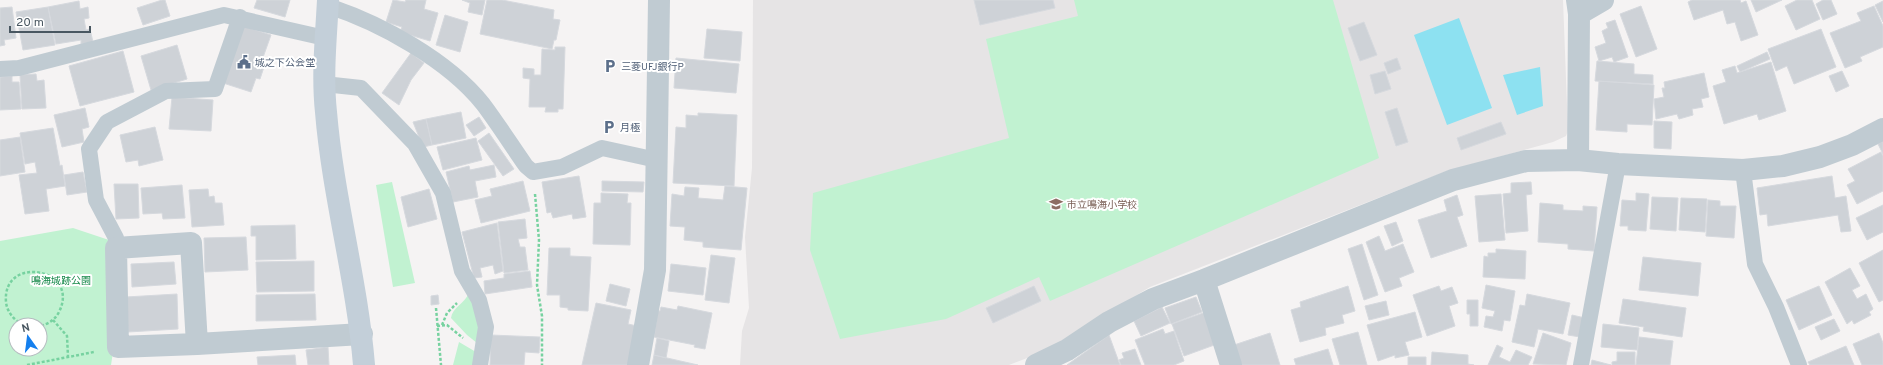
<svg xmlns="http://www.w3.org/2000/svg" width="1883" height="365" font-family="Overpass,'Noto Sans JP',sans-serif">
	<rect width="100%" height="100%" fill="#f5f3f3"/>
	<!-- education -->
	<path fill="#e6e4e5" d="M753 0H1563L1568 131 1566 136 1553 142 1447 171 1150 287 1043 352 1009 365H740L742 331 749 308 745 237 752 168Z"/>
	<!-- green -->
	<path fill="#c1f2d1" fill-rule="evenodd" d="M1074 0H1333L1379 158 1050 301 1039 277 946 319 840 339 810 250 813 193 1009 138 986 39 1078 16Z
		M392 182 415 283 393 287 376 185Z
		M73 228 109 240 113 352 111 365H0V241ZM16 325H40V349H16Z
		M469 293 480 322 477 343 467 335 451 318C452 308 465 303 469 293Z
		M459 342 476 352 474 365H453Z"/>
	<!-- water -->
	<path fill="#8de1f1" d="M1459 18 1492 108 1447 125 1414 35Z
		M1540 67 1543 106 1517 115 1503 75Z"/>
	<!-- building -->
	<path fill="#ced2d7" stroke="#d6d9de" d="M162 0H165L170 16 143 25 137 8Z
		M257 0H290L285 17 254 8Z
		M393 0 405 2 406 0H426L424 9 438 13 430 41 400 32 402 27 386 22Z
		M462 0H485L482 15 468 12 470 3Z
		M487 0H502L554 10 553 19 560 20 556 40H554L552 49 480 34Z
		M974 0H1053L1055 8 980 25Z
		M1692 0H1740L1741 3 1746 1 1758 35 1741 41 1735 22 1727 24 1723 10 1694 20 1688 2Z
		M1751 0H1782L1756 12Z
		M1797 0H1812L1820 19 1796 30 1785 6Z
		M1823 0H1831L1837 14 1823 20 1816 4Z
		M79 1 80 9 88 7 89 18 84 19 86 30 90 29 93 42 81 44V40L56 44 48 7Z
		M1883 1V22L1875 5Z
		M1641 6 1657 49 1636 57 1620 14Z
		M1874 6 1883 26V47L1860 57 1862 61 1845 68 1830 33 1861 21 1857 13Z
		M12 7 16 38 4 40 5 45 0 46V8Z
		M48 7 55 45 23 50 16 12Z
		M445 15 468 22 460 52 436 45Z
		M1615 20 1628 57 1614 62 1612 57 1599 61 1595 47 1606 43 1602 31 1608 28 1606 23Z
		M1364 22 1377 55 1360 61 1348 28Z
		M240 25 271 35 261 63 265 64 260 79 256 78 251 92 220 82Z
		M707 29 742 32 740 61 704 58Z
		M1821 29 1836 67 1794 84 1787 66 1776 71 1768 49Z
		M177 45 187 79 151 90 141 56Z
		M555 47H565L563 109H558V112H545L546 107H529L530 79 523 78V68L534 69V75H541L542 49 555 50Z
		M123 51 134 92 80 106 69 66Z
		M1767 52 1770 59 1740 72 1737 66Z
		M411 53 424 63 411 80 399 105 382 93Z
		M676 58 739 64 736 93 674 88Z
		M1397 58 1401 69 1388 74 1384 63Z
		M1597 61 1634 64V74L1653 75V84L1595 81Z
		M1771 62 1786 111 1759 120 1757 114 1724 124 1713 86 1726 82 1722 70 1735 66 1737 73Z
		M1385 71 1391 89 1375 94 1370 75Z
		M1842 71 1849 86 1836 92 1829 76Z
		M1704 73 1709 97 1701 99 1703 107 1692 109 1693 115 1679 119 1677 114 1656 119 1654 99 1664 97 1662 88H1665L1664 82Z
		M36 74 37 81 44 80 46 108 22 109 20 75Z
		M12 76V82H19L21 109 0 110V77Z
		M1599 81 1654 85 1652 125 1627 124V132L1596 130Z
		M172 97 213 100 211 131 169 129Z
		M85 108 89 127 82 129 84 142 62 147 54 115Z
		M1397 108 1408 142 1396 146 1385 112Z
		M461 112 466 138 432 145 426 119Z
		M698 113 737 115 734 186 673 183 676 127 686 128V115L698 116Z
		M479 117 486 128 474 136 466 125Z
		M426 119 432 145 423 147 413 122Z
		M1654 121 1672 122 1671 149 1654 148Z
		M1501 122 1506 134 1461 150 1457 138Z
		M155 127 163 160 139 166 138 160 126 162 120 135Z
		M53 128 60 166 62 165 65 186 46 189 49 211 25 214 19 175 37 173 35 162 25 164 20 133Z
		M489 133 514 169 503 176 478 141Z
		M20 137 25 172 0 176V140Z
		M476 138 482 160 443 170 437 147Z
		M1883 141V154L1878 144Z
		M1881 152 1883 156V191L1857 204 1847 185 1855 181 1848 169Z
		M494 165 496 177 475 181 478 197 453 202 446 172 469 166 470 170Z
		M83 172 87 192 67 195 64 175Z
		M579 176 586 217 573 219 572 214 553 218 551 212 547 213 542 182Z
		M1832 176 1835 198 1846 196 1851 231 1841 232 1838 215 1768 226 1767 214 1760 215 1757 188Z
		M523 181 530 211 481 223 475 200 492 196 490 189Z
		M602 181 644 182 643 192 602 191Z
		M1531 182 1532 194 1526 195 1528 231 1506 233 1503 194 1511 193V183Z
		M114 184H138L139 218 116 219Z
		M182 185 185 218 163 219 162 213 143 214 141 188Z
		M725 186 747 188 741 250 703 247V242L684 240 685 227 670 226 672 194 684 196 685 187 699 188 698 198 723 200Z
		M208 189 209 197 214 196 215 203H222L224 225 192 227 189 190Z
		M429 189 437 219 408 227 401 197Z
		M601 193 628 194 627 203H631L630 245 593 244 594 203H601Z
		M1636 193 1649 194 1646 231 1628 230V226H1620L1622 200 1636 201Z
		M1501 194 1505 240 1479 242 1475 196Z
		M1457 195 1463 215 1457 217 1467 246 1431 258 1418 220 1447 211 1444 200Z
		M1652 197 1678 198 1676 231 1650 229Z
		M1681 198 1707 199 1705 232 1679 230Z
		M1708 200 1720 201V206H1736L1734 238 1706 236Z
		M1540 203 1563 205V210L1583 211V206L1597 207 1594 251 1568 249V244L1538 242Z
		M1883 205V232L1867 240 1856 218Z
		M525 219 527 238 518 239 520 247H525L528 270 504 273 498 222Z
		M1396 222 1403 241 1392 246 1384 226Z
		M497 223 503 271 495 274 493 265 480 268 482 277 474 278 462 232Z
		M295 225 296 259 256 260V236H251V226Z
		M1379 236 1385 251 1403 244 1414 272 1399 278 1402 286 1385 292 1366 242Z
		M246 237 248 270 205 272 204 238Z
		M1362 244 1378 295 1364 300 1348 249Z
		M549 248H570V256L591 257 588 311 568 310V308L560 307V295H547Z
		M1496 249 1526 251 1525 279 1483 277 1484 256 1488 257V253H1496Z
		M1883 250V300L1879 302 1859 263Z
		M711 255 735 258 729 303 705 300Z
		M1643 257 1701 263 1698 296 1639 290Z
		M314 261V291L257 292 256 262Z
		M174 262 176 284 132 287 131 264Z
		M671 264 706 268 703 295 668 291Z
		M1850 268 1860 286 1852 290 1857 299 1866 294 1873 309 1869 312 1871 315 1854 324 1852 320 1847 324 1825 282Z
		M530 271 532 287 485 294 484 281 504 278V274Z
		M610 284 630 289 626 306 606 301Z
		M1486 285 1515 291 1510 321 1504 320 1502 331 1484 327 1486 316 1493 317 1495 311 1482 308Z
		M1034 286 1041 301 993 323 986 308Z
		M1348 286 1355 311 1342 315 1344 323 1325 328 1326 335 1300 342 1291 310 1301 307 1300 302Z
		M1439 286 1441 291 1452 287 1458 303 1449 306 1455 326 1427 336 1413 295Z
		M1819 286 1832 315 1799 330 1786 300Z
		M177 294 178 329 128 332 126 297Z
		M315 294 316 320 256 321V295Z
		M1527 294 1570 303 1563 334 1538 329 1534 347 1512 342 1520 305 1525 306Z
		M438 295 439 304 431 305V296Z
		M1196 297 1202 312 1171 324 1165 308Z
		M1623 299 1686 308 1682 337 1643 331 1644 327 1619 323Z
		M1467 300H1478V326H1470V314H1467Z
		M1386 301 1389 315 1369 320 1365 306Z
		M596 303 631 310 628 324 637 326 628 365H582Z
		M678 306 712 313 705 349 694 347 695 345 654 337 658 311H660L661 307 677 310Z
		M1162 307 1170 323 1141 336 1134 321Z
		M1206 312 1217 344 1184 356 1172 324Z
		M1415 312 1422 337 1405 342 1409 355 1395 358V355L1378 361 1367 325Z
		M1572 315 1585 318 1580 337 1568 335Z
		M1834 319 1840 331 1821 340 1815 327Z
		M1603 324 1639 328 1637 350 1601 347Z
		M1163 329 1165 334 1174 331 1184 361 1174 365H1145L1135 340Z
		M1358 332 1367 365H1340L1332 339Z
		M1270 333 1280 365H1241L1234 345Z
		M1543 333 1571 343 1566 365 1533 364Z
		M1879 333 1883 343V365H1862L1853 344Z
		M491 335 540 337 539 353 525 352 524 365H490Z
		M1109 335 1120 365H1067Z
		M1639 337 1673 341 1670 365H1636Z
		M657 338 669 341 666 358 654 355Z
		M1497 345 1503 348 1499 357 1510 362 1516 350 1532 357 1528 365H1488Z
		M1846 346 1854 365H1810L1808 362Z
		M328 347 329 365H308L306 350Z
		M1135 349 1141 365H1121L1119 360 1124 358 1122 353Z
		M1328 349 1333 365H1296L1294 359Z
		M1432 352 1468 355V364L1474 365H1431Z
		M1617 352H1635V365H1612V362L1617 361Z
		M295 355 296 365H258L257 357Z
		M654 355 698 365H652Z
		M1408 357H1426V365H1408Z
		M1592 360 1611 365H1591Z"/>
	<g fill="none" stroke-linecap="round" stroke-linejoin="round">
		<!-- path -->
		<path stroke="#77d2a0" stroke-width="2.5" stroke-dasharray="3 2" stroke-linecap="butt" d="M535 194 539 240 537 285 542 316V365
			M436 308 441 365
			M53 320 67 336 68 357
			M23 325C14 320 7 312 6 302 2 254 81 268 59 312 55 320 48 324 40 326
			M442 325 447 313 457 303
			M437 326 447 325 463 338
			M27 365 94 352"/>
		<!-- lane -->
		<path stroke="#c0cbd2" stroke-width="16" d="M328 6C380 23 448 60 483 104 498 124 512 146 526 166L533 172 562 167 602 148 657 160
			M0 69 19 68 224 15 325 38
			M324 84 361 88 415 144 443 193 462 271 479 300 486 327 480 365
			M1743 170 1755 264 1776 307 1799 365
			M116 248V238L96 200 89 149 107 122 166 91 215 89 240 17
			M1581 365 1618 164"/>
		<!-- street -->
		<path stroke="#c0cbd2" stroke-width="22" d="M1577 0 1579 14 1578 160
			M1579 14 1603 0
			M1204 280 1231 365
			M197 344 191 243 116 248 118 347 197 344 362 334
			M638 365 655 270 659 0
			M1036 365 1067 350 1109 322 1153 299 1204 280 1453 180 1526 161 1578 160 1618 164 1743 170 1783 166 1820 157 1852 145 1883 129"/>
		<!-- secondary -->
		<path stroke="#c3cfd9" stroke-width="22" d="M328 0C326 38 322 75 326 112 333 197 357 280 364 365"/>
	</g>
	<!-- icons -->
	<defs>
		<g id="civic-bare" transform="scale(1.08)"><path d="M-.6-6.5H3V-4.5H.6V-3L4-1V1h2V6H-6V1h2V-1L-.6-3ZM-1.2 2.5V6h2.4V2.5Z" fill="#5c6f8a" stroke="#fff" stroke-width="2.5" paint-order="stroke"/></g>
		<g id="parking-bare" transform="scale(1.08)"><path d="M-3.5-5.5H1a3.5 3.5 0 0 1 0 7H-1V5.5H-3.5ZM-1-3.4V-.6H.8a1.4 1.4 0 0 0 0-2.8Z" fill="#5c6f8a" stroke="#fff" stroke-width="2.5" paint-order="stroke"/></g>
		<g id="school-bare" transform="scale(1.08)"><path d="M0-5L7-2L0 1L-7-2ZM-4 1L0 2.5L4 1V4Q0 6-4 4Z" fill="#8d6e63" stroke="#fff" stroke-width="2.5" paint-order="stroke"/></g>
	</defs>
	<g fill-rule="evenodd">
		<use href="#civic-bare" x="244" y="62"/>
		<use href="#parking-bare" x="610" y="66"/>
		<use href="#parking-bare" x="609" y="127"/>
		<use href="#school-bare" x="1056" y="204"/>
	</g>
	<g text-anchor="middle" stroke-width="4" stroke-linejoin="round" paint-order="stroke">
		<!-- service labels -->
		<g font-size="10" fill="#4e5e75" stroke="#fff" text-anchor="start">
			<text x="255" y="66">城之下公会堂</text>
			<text x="621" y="70">三菱UFJ銀行P</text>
			<text x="620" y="131">月極</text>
		</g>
		<!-- education labels -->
		<g font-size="10" fill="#785e54" stroke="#fff" text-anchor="start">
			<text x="1067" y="208">市立鳴海小学校</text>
		</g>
		<!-- park labels -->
		<g font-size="10" fill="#148848" stroke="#fff">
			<text x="61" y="284">鳴海城跡公園</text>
		</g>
	</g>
	<!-- north arrow -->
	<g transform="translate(28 337) rotate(346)"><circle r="19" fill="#ffffff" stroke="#b6bcc0"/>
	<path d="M0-3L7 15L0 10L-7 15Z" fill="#147fee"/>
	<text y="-6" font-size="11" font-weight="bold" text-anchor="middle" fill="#495761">N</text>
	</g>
	<!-- scale -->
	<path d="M10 26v6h80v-6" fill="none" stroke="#495761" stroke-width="2"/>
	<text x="16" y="26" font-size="12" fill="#495761" stroke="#ffffff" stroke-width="3" paint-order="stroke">20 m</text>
</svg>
